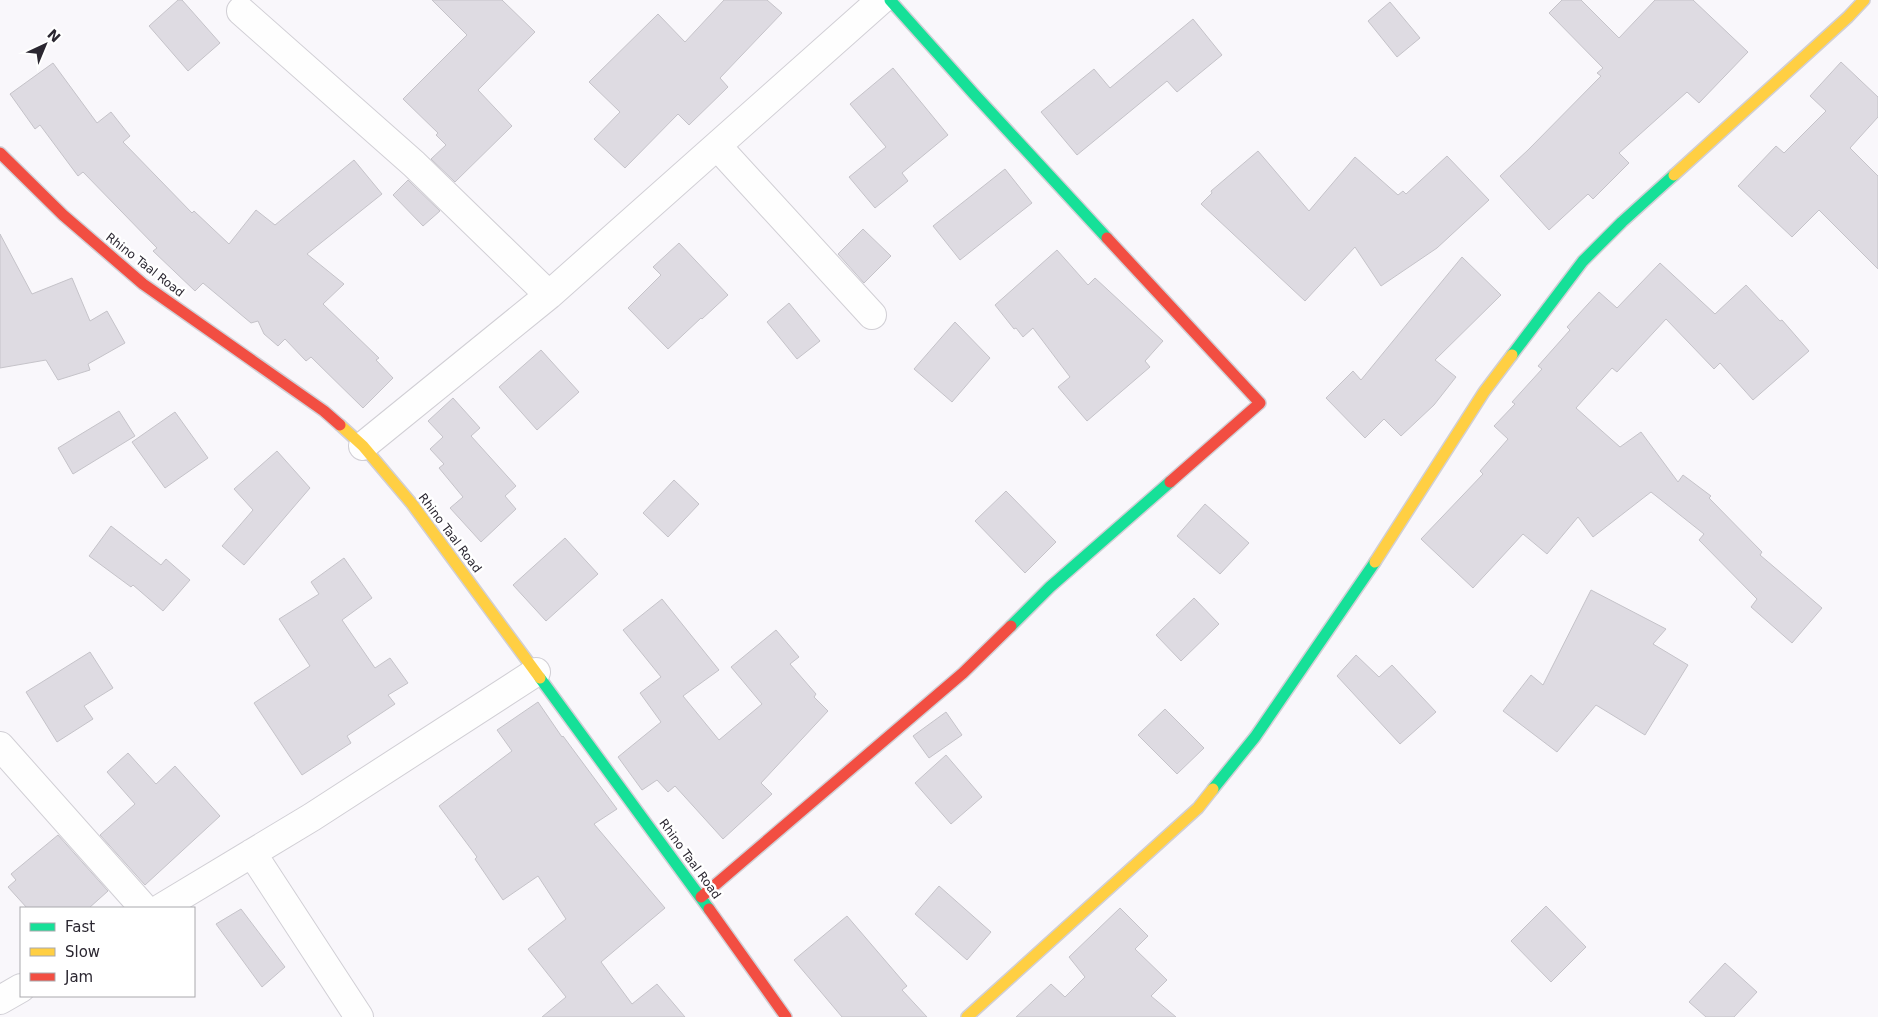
<svg xmlns="http://www.w3.org/2000/svg" width="1878" height="1017" font-family="'DejaVu Sans',sans-serif">
	<rect width="100%" height="100%" fill="#f9f7fb"/>
	<!-- building -->
	<path fill="#dedbe2" stroke="#c5c3c9" d="M178 0H182L220 43 188 71 149 26Z
		M432 0H502L535 32 478 90 512 126 455 182 431 159 446 145 436 135 438 133 403 99 467 35Z
		M724 0H767L782 13 720 78 728 87 689 125 678 114 625 168 594 139 620 112 589 82 658 14 685 42Z
		M1562 0H1581L1619 38 1655 0H1693L1748 52 1699 103 1687 92 1619 153 1629 163 1593 199 1588 194 1549 230 1500 176 1528 150 1601 76 1597 73 1603 68 1549 13Z
		M1390 2 1420 38 1397 57 1368 21Z
		M1193 19 1222 55 1177 92 1167 81 1077 155 1041 112 1094 69 1110 88Z
		M1841 62 1878 97V117L1850 148 1878 176V269L1819 210 1792 237 1738 186 1776 146 1784 153 1826 111 1810 96Z
		M53 63 97 123 111 112 130 136 123 142 192 213 194 211 229 244 256 210 275 225 354 160 382 194 307 254 344 284 323 304 379 358 376 360 393 378 363 408 311 357 306 361 285 339 278 346 264 334 258 321 251 323 203 283 195 291 153 251 157 248 83 172 78 176 40 125 35 129 10 94Z
		M893 68 948 135 902 173 908 181 875 208 849 177 886 147 850 104Z
		M1258 151 1309 211 1355 157 1398 195 1403 191 1406 194 1447 156 1489 200 1437 248 1381 286 1355 247 1305 301 1201 204 1212 193 1211 191Z
		M1005 169 1032 203 960 260 933 226Z
		M408 180 440 211 423 226 393 195Z
		M863 229 891 256 864 283 838 254Z
		M0 234 32 294 72 278 90 321 107 311 125 343 88 364 90 370 58 380 46 360 0 368Z
		M679 243 728 295 702 319 701 318 668 349 628 308 661 275 653 267Z
		M1057 250 1088 285 1095 278 1163 341 1145 361 1150 367 1087 421 1058 387 1070 377 1033 328 1023 337 1016 328 1014 329 995 305Z
		M1462 257 1501 295 1435 360 1456 377 1434 405 1401 436 1384 419 1365 438 1326 398 1353 371 1361 380Z
		M1660 263 1715 314 1746 285 1780 321 1782 320 1809 351 1753 400 1720 363 1714 369 1666 319 1617 372 1612 368 1576 408 1620 447 1641 432 1678 482 1683 475 1711 496 1709 498 1762 552 1760 555 1822 608 1792 643 1751 607 1757 599 1699 540 1704 534 1651 492 1593 537 1578 517 1547 554 1523 534 1473 588 1421 539 1483 474 1480 471 1508 439 1494 426 1515 404 1512 402 1542 369 1538 366 1570 330 1567 327 1599 292 1617 308Z
		M789 303 820 341 797 359 767 322Z
		M955 322 990 358 952 402 914 369Z
		M541 350 579 392 537 430 499 387Z
		M453 398 480 428 471 436 516 486 505 496 516 509 481 542 450 508 463 497 439 468 444 464 430 449 443 437 428 421Z
		M119 411 135 436 73 474 58 448Z
		M175 412 208 458 165 488 132 442Z
		M277 451 310 488 244 565 222 546 253 510 234 489Z
		M674 480 699 504 668 537 643 513Z
		M1006 491 1056 542 1025 573 975 521Z
		M1205 504 1249 543 1220 574 1177 536Z
		M111 526 161 565 166 559 190 580 163 611 133 585 131 587 89 556Z
		M565 538 598 574 546 621 513 585Z
		M344 558 372 598 342 620 375 668 390 658 408 683 388 695 395 704 347 736 351 743 302 775 254 703 310 666 279 619 319 594 311 582Z
		M1591 590 1666 629 1653 644 1688 665 1645 735 1596 705 1557 752 1503 711 1531 675 1543 685Z
		M1194 598 1219 624 1181 661 1156 635Z
		M662 599 719 670 683 696 719 740 762 704 731 667 776 630 799 657 790 664 816 694 814 697 828 711 761 783 772 794 723 839 675 786 668 792 657 780 642 790 618 757 661 722 640 693 661 677 623 630Z
		M90 652 113 688 84 706 93 719 57 742 26 692Z
		M1356 655 1379 677 1392 665 1436 712 1400 744 1337 676Z
		M538 702 562 737 563 736 617 809 594 824 665 908 601 962 632 1004 657 984 685 1017H542L566 997 528 949 566 919 538 876 503 900 475 859 477 857 439 806 512 751 497 730Z
		M1165 709 1204 748 1177 774 1138 735Z
		M946 712 962 735 929 758 913 736Z
		M128 753 156 784 175 766 220 816 145 885 100 835 135 804 107 772Z
		M946 755 982 797 951 824 915 783Z
		M58 835 108 891 89 908H27L8 887 16 880 11 874Z
		M939 886 991 932 967 960 915 914Z
		M1546 906 1586 947 1551 982 1511 941Z
		M1120 908 1148 936 1135 949 1167 980 1151 996 1176 1017H1016L1051 984 1065 997 1085 977 1069 957Z
		M241 909 285 967 262 987 216 924Z
		M847 916 907 986 902 990 927 1017H842L794 960Z
		M1725 963 1757 992 1734 1017H1706L1689 1002Z"/>
	<g fill="none" stroke-linecap="round" stroke-linejoin="round">
		<!-- street casing -->
		<g stroke="#d1cfd5" stroke-width="30">
			<path id="street" d="M241 11 414 164 549 295
				M718 147 872 315
				M363 446 549 295 881 0
				M0 746 144 908
				M252 853 359 1017
				M161 908 312 817 536 672
				M0 1000 21 988"/>
		</g>
		<!-- fast casing -->
		<g stroke="#d1cfd5" stroke-width="14">
			<path id="fast" d="M890 0 974 94 1107 238
				M1512 355 1583 261 1622 222 1674 175
				M1011 626 1050 587 1170 482
				M540 678 709 909
				M1213 789 1255 737 1375 562"/>
		</g>
		<!-- slow casing -->
		<g stroke="#d1cfd5" stroke-width="14">
			<path id="slow" d="M1674 175 1848 17 1864 0
				M340 425 363 446 412 504 540 678
				M1375 562 1484 392 1512 355
				M967 1017 1198 808 1213 789"/>
		</g>
		<!-- jam casing -->
		<g stroke="#d1cfd5" stroke-width="14">
			<path id="jam" d="M0 153 63 215 143 284 324 411 340 425
				M1107 238 1260 403 1170 482
				M701 897 963 673 1011 626
				M709 909 786 1017"/>
		</g>
		<!-- street -->
		<use href="#street" stroke="#fefefe" stroke-width="28"/>
		<!-- fast -->
		<use href="#fast" stroke="#16e098" stroke-width="11"/>
		<!-- slow -->
		<use href="#slow" stroke="#ffcf43" stroke-width="11"/>
		<!-- jam -->
		<use href="#jam" stroke="#f24e42" stroke-width="11"/>
	</g>
	<g text-anchor="middle" stroke-width="5" stroke-linejoin="round" paint-order="stroke">
		<!-- street labels -->
		<g font-size="12" fill="#2b2731" stroke="#fff">
			<text transform="translate(145 265) rotate(38)" y="4">Rhino Taal Road</text>
			<text transform="translate(450 533) rotate(53)" y="4">Rhino Taal Road</text>
			<text transform="translate(690 859) rotate(54)" y="4">Rhino Taal Road</text>
		</g>
	</g>
	<!-- legend -->
	<rect x="20" y="907" width="175" height="90" fill="#ffffff" stroke="#aaa9ad"/>
	<rect x="30" y="923" width="25" height="8" fill="#16e098" stroke="#aaa9ad"/>
	<text x="65" y="932" font-size="15" fill="#2b2731">Fast</text>
	<rect x="30" y="948" width="25" height="8" fill="#ffcf43" stroke="#aaa9ad"/>
	<text x="65" y="957" font-size="15" fill="#2b2731">Slow</text>
	<rect x="30" y="973" width="25" height="8" fill="#f24e42" stroke="#aaa9ad"/>
	<text x="65" y="982" font-size="15" fill="#2b2731">Jam</text>
	<!-- north arrow -->
	<g transform="translate(45 45) rotate(44)" stroke="#ffffff" stroke-width="4" paint-order="stroke">
	<path d="M0-4L9 19L0 12L-9 19Z" fill="#2b2731"/>
	<text y="-8" font-size="14" font-weight="bold" text-anchor="middle" fill="#2b2731">N</text>
	</g>
</svg>
